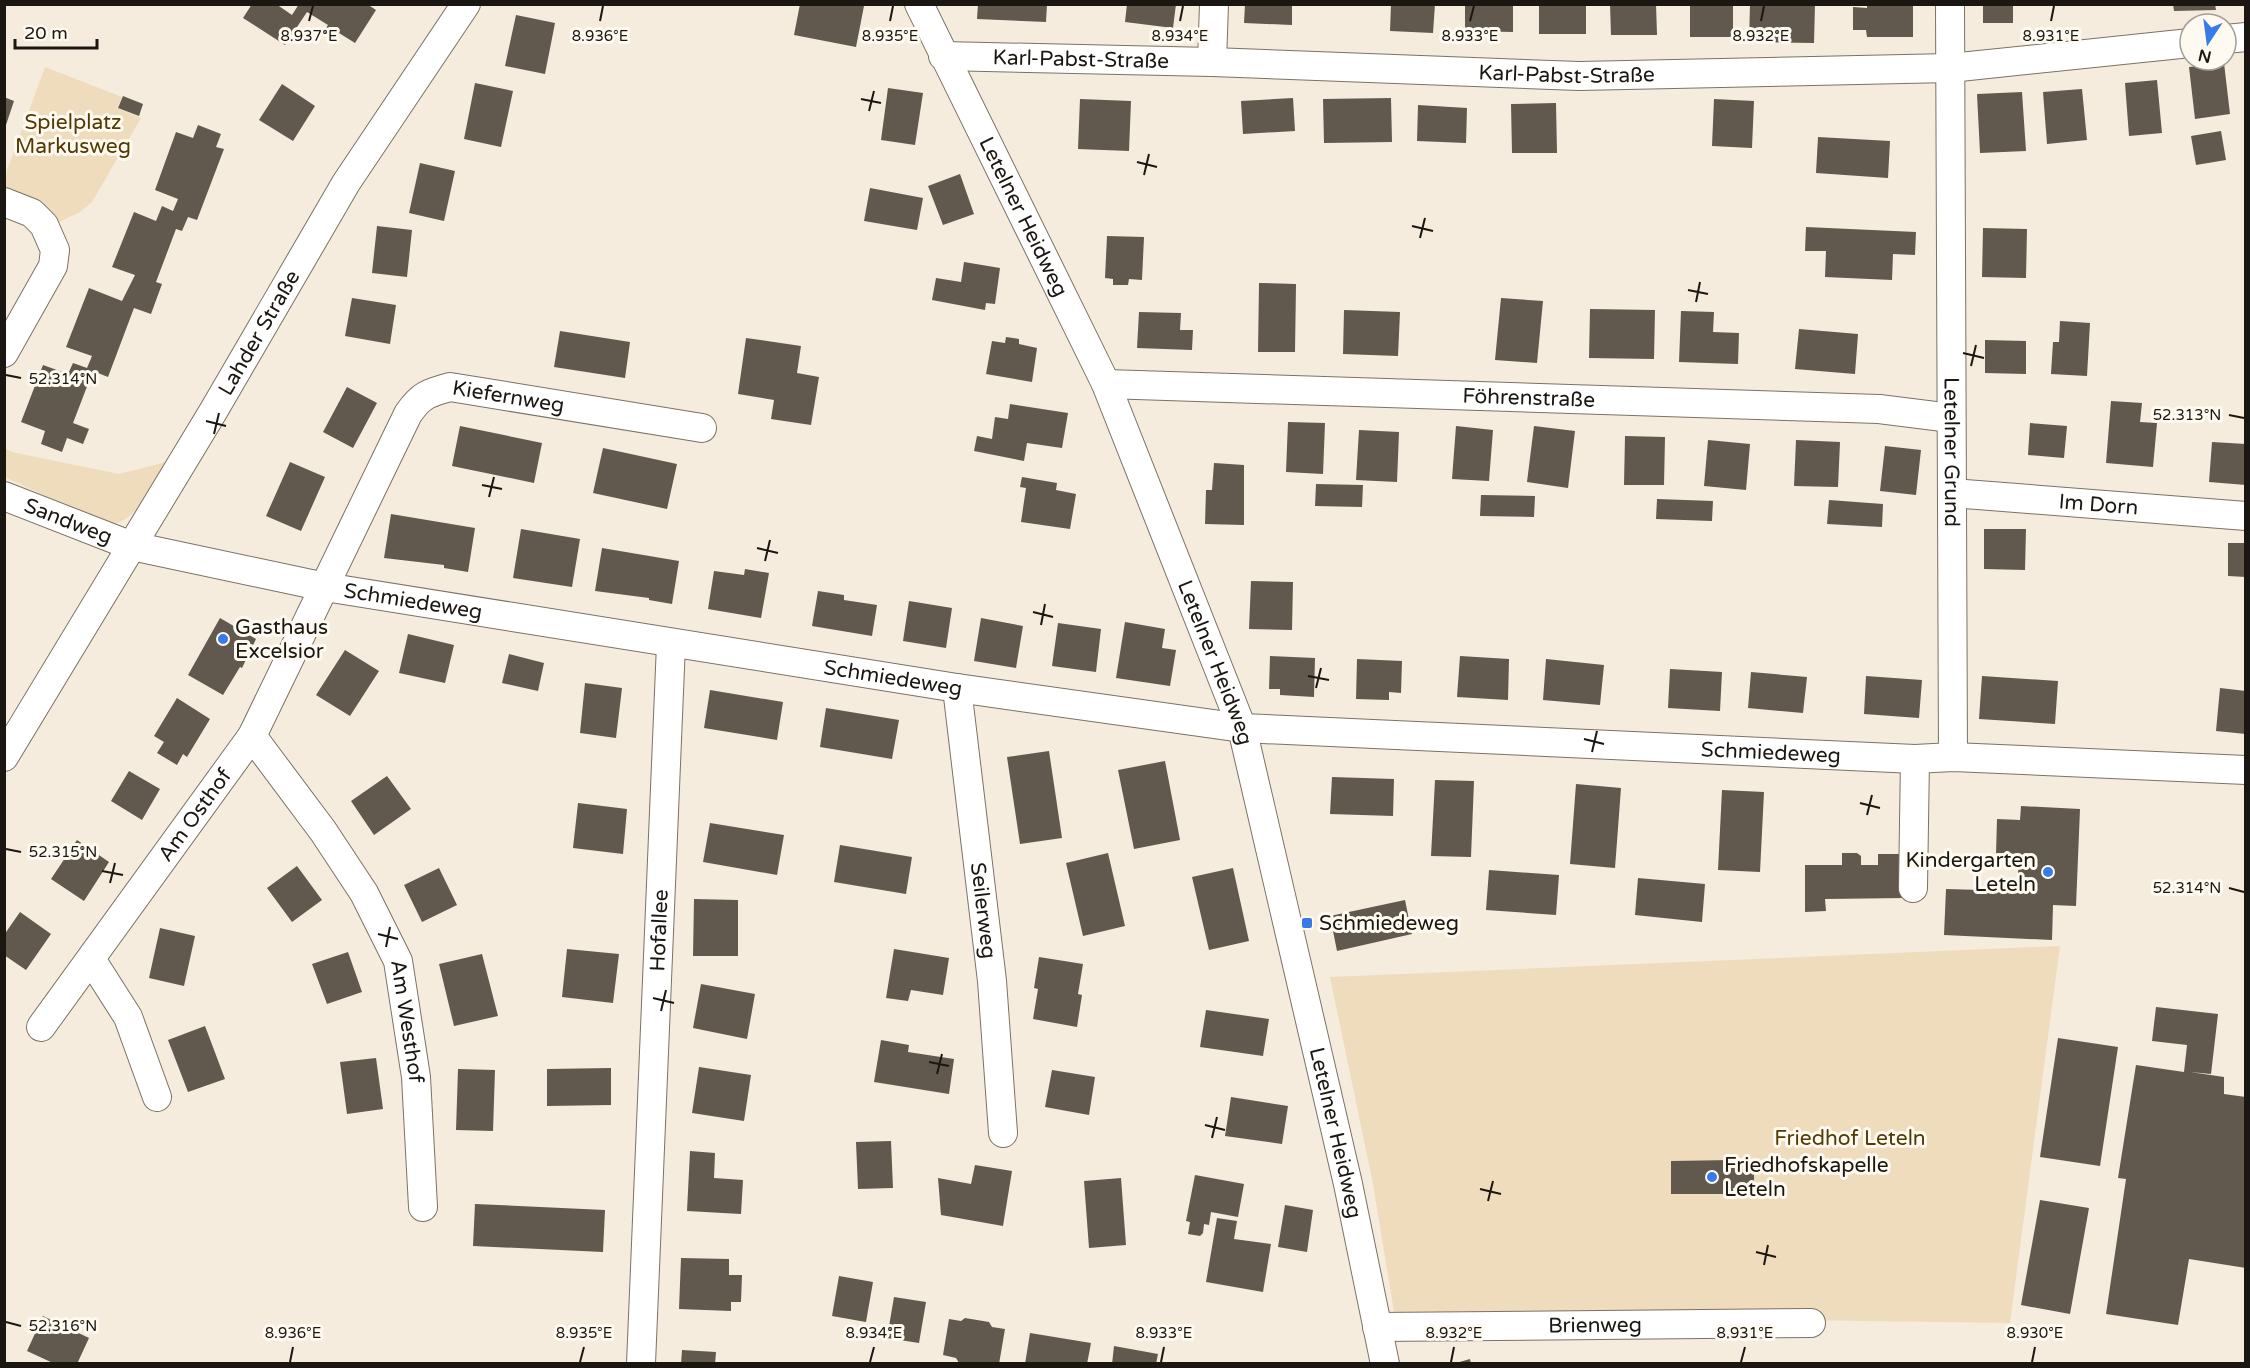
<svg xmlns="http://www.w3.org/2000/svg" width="2250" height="1368" font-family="'Varela Round',sans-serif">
	<rect width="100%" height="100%" fill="#f5ecdd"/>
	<!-- green -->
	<path fill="#efdcbd" d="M45 67 122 97 117 108 141 118 92 202 80 212 55 224 5 189 7 170Z
		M4 448 12 452 119 474 166 462C151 486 138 523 107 525L5 477Z
		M2060 946 2010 1323 1658 1318H1395L1373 1184 1330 977Z"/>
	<!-- building -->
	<path fill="#61594d" d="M252 4H276L292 15 299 4H367L376 10 355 43 339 33 334 40 323 32 328 25 307 12 285 45 243 18Z
		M800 4H854L864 6 856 47 794 35Z
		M978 4H1047L1046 22 977 19Z
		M1127 4H1176L1173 28 1125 22Z
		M1245 4H1292V25L1244 23Z
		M1391 4H1435L1433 33 1390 31Z
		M1465 4H1513V32L1465 31Z
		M1539 4H1586V34H1539Z
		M1610 4H1656L1657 35H1611Z
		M1690 4H1733V37H1690Z
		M1750 4H1815L1814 43 1749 42Z
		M1867 4H1913V37H1867L1866 30H1853V7L1867 8Z
		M1983 4H2013V23H1983Z
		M2173 4H2215L2216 10 2174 11Z
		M516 15 555 23 545 74 505 66Z
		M2224 63 2230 114 2195 119 2189 67Z
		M2157 80 2162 133 2129 136 2125 83Z
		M475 83 513 91 501 147 464 139Z
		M282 84 315 106 293 141 259 120Z
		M888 88 923 93 915 145 881 140Z
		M2082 89 2087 140 2047 144 2043 92Z
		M2022 92 2026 151 1980 153 1977 94Z
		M123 96 143 104 139 116 118 108Z
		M4 97 14 101 5 128H4Z
		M1293 98 1295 131 1243 134 1241 101Z
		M1391 98 1392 142 1324 143 1323 99Z
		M1080 99 1131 101 1129 151 1078 149Z
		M1714 99 1754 101 1752 148 1712 146Z
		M1556 103 1557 153H1512L1511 104Z
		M1418 105 1467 108 1466 143 1417 141Z
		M198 125 221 134 216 147 224 149 197 220 188 217 182 231 176 229 156 282 162 284 151 314 134 308 108 377 93 371 73 423 89 429 83 444 67 438 62 452 41 444 45 431 21 422 43 365 68 374 73 363 87 368 92 356 66 347 89 288 122 301 135 275 112 267 134 212 156 221 162 206 173 211 178 199 155 190 176 132 193 138Z
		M2221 131 2226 160 2196 165 2191 136Z
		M1818 137 1890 141 1888 178 1816 173Z
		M420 163 455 171 444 221 409 213Z
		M960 174 974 214 943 225 928 186Z
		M870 188 923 198 917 230 864 221Z
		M377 226 412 230 407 277 372 273Z
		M1806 227 1916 232 1915 255 1893 254 1892 280 1825 277 1826 251H1805Z
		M1983 228 2027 229 2026 278 1982 277Z
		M1107 236 1144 237 1142 280 1129 279 1128 285H1113V279L1105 278Z
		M964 262 1000 268 995 304 986 303 985 310 932 300 936 278 961 282Z
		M1259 283 1296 284 1295 352H1258Z
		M352 298 396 305 390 344 345 336Z
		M1501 298 1543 301 1537 363 1495 360Z
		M1590 309 1655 310 1654 359 1589 358Z
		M1344 310 1400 312 1398 356 1343 354Z
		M1681 311 1714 312 1713 332 1739 333 1738 364 1679 362Z
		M1139 312 1181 313 1180 330H1193L1192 350 1137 348Z
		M2060 321 2090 323 2087 376 2051 374 2053 342H2059Z
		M1799 329 1858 334 1855 374 1795 369Z
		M560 331 630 342 625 378 554 367Z
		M1006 337 1019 339V344L1037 348 1032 382 986 374 992 341 1005 343Z
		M746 338 801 346 797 373 819 377 811 425 771 419 774 400 738 394Z
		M1985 340 2026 341V374L1985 373Z
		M347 387 377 403 353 448 323 432Z
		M2111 401 2142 403 2140 422 2157 423 2153 467 2106 463Z
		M1010 404 1068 413 1062 448 1027 443 1024 461 974 451 977 436 992 439 995 417 1008 419Z
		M1288 422 1325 423 1323 474 1286 472Z
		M2030 423 2067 426 2064 458 2028 455Z
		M460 426 542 443 534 483 452 466Z
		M1456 426 1493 430 1489 481 1452 479Z
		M1534 426 1575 431 1568 488 1527 482Z
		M1359 430 1399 432 1397 482 1356 480Z
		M1625 436 1665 437 1664 485H1624Z
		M1708 440 1750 444 1746 490 1704 486Z
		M1796 440 1840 442 1838 487 1794 486Z
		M2212 442 2246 444V485L2209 482Z
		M1885 446 1921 450 1916 495 1880 491Z
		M603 448 677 464 667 509 593 493Z
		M290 462 325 477 301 531 266 516Z
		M1214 463 1244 465V525L1205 524 1206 490H1212Z
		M1022 477 1057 483 1056 490 1076 494 1070 529 1021 522 1026 488 1020 487Z
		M1316 484 1363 485 1362 507 1315 506Z
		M1481 495 1535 496 1534 517 1480 516Z
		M1657 499 1713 501 1712 521 1656 519Z
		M1829 500 1883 504 1882 527 1827 524Z
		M391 514 475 528 468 572 444 568V565L384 558Z
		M521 529 580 539 572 587 513 578Z
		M1984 529H2026L2025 570 1984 569Z
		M2228 543H2246V577L2228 576Z
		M602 548 679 561 672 604 649 600V598L595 591Z
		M745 569 769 573 761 618 708 609 714 571 744 575Z
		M1251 581 1293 582 1292 630 1249 629Z
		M818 591 844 595V600L877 605 872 636 812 626Z
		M909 601 952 608 946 648 903 641Z
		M220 618 256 639 242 668 240 667 223 695 188 675Z
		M981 618 1023 626 1016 668 974 661Z
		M1125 622 1165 629 1162 648 1176 650 1170 686 1116 678Z
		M1058 623 1101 629 1096 672 1052 666Z
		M408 634 454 645 445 683 399 673Z
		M345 650 379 671 350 716 316 695Z
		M509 654 544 663 538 691 502 683Z
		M1270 656 1315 658 1314 697 1280 695V689H1269Z
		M1460 656 1509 659 1508 700 1457 697Z
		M1357 659 1402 661 1401 693 1389 692V700L1356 699Z
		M1546 659 1604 665 1600 705 1543 700Z
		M1670 669 1722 672 1720 711 1668 708Z
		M1751 672 1807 677 1803 713 1748 708Z
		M1866 676 1922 680 1919 718 1864 714Z
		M1982 676 2058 681 2055 724 1979 719Z
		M585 683 622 688 616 738 580 733Z
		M2220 688 2246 691V734L2216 731Z
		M710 690 783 702 777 740 704 728Z
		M177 698 210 719 187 757 183 754 177 765 157 753 164 742 154 736Z
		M826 708 899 720 892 759 820 747Z
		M1049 751 1062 838 1020 844 1007 757Z
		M1165 761 1180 840 1134 849 1118 770Z
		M129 771 160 789 142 820 111 801Z
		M387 776 411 809 374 835 351 801Z
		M1332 777 1394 779 1393 816 1330 814Z
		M1435 780 1474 781 1471 857 1431 856Z
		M1576 784 1621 788 1615 868 1570 864Z
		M1722 790 1764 792 1760 872 1718 870Z
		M578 803 627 809 623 854 573 848Z
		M2021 806 2080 809 2076 906 2053 905 2052 940 1944 935 1946 889 2017 891 2019 855 1996 854 1997 819 2020 820Z
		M710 823 784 835 777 875 703 862Z
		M77 840 109 862 84 901 51 879Z
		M840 845 912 857 906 894 834 882Z
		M1108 853 1125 926 1083 936 1066 863Z
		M1842 853H1857L1861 856V865H1878V854H1905L1906 898 1825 899 1826 911 1805 912V865H1842Z
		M297 866 322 900 292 922 267 888Z
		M439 868 457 905 422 922 404 885Z
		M1233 868 1249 941 1209 950 1192 877Z
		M1489 870 1559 875 1556 915 1486 910Z
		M1638 878 1705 884 1702 922 1635 915Z
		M694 899 738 900V956H693Z
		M1405 900 1412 934 1337 951 1330 916Z
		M20 912 51 934 26 970 4 955V935Z
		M160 928 195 936 184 986 149 978Z
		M567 949 619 954 613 1003 562 997Z
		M894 949 949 958 943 995 911 990 908 1001 886 998Z
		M348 952 362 992 327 1004 312 964Z
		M482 954 498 1016 454 1026 439 964Z
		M1039 957 1083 964 1078 994 1082 995 1077 1027 1033 1019 1038 989 1034 988Z
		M701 984 755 994 747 1039 693 1028Z
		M2156 1007 2218 1014 2211 1074 2190 1072 2224 1077V1094L2246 1097V1268L2189 1259 2178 1325 2106 1314 2126 1179 2118 1178 2136 1065 2184 1072 2187 1045 2152 1041Z
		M1206 1010 1269 1019 1263 1056 1200 1047Z
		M205 1026 225 1079 188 1092 168 1040Z
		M2058 1038 2118 1047 2100 1166 2040 1157Z
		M881 1040 909 1045 908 1052 954 1059 949 1094 874 1082Z
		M376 1058 383 1109 347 1114 340 1062Z
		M699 1067 751 1075 744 1121 692 1113Z
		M611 1068V1105L547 1106V1069Z
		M458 1069 495 1070 493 1131 456 1130Z
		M1052 1070 1095 1077 1089 1115 1045 1107Z
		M1231 1097 1288 1106 1282 1144 1225 1136Z
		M891 1141 893 1188 858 1189 856 1142Z
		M690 1151 715 1153 714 1178 743 1180 741 1214 687 1211Z
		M1733 1160V1165H1754V1189L1733 1188V1194H1671V1161Z
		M975 1165 1012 1171 1003 1226 941 1215 938 1178 971 1184Z
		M1195 1175 1244 1184 1238 1217 1211 1212 1209 1225 1204 1224 1203 1233 1200 1236 1188 1234 1190 1222 1186 1221Z
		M1121 1178 1126 1245 1089 1248 1084 1181Z
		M2040 1200 2089 1208 2070 1314 2021 1305Z
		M475 1204 605 1210 603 1252 473 1246Z
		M1285 1205 1313 1210 1307 1252 1278 1247Z
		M1217 1218 1237 1221 1234 1239 1271 1244 1263 1292 1206 1282Z
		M681 1258 729 1259V1275H742L741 1302H731V1311L679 1309Z
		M839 1276 873 1282 866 1322 832 1316Z
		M894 1297 926 1302 919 1343 887 1338Z
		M43 1316 89 1338 77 1364H55L27 1351Z
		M965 1318 989 1322 992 1327 1005 1329 999 1364H963L959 1363 956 1358 943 1355 949 1319 961 1321Z
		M1030 1333 1091 1343 1087 1364H1025Z
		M1114 1346 1158 1354 1156 1364H1112Z
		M682 1350 716 1352 715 1364H681Z
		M1470 1359 1471 1364H1456V1363Z"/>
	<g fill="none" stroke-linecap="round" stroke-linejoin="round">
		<!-- minor casing -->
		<g stroke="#7a7265" stroke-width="30">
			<g id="minor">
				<path id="s1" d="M919 4 1106 384 1242 728 1348 1184 1385 1364"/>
				<path id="s2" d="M1950 4 1953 757"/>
				<path d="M2226 39 2246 37"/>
				<path id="s3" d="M943 56 1212 62 1579 76 1950 68 2190 43"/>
				<path d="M1212 62 1214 4"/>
				<path d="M4 202 32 213 44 225 55 250 53 266 4 353"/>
				<path id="s4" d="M1106 384 1879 409 1951 418"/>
				<path id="s5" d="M1952 493 2246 516"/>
				<path id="s6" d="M4 496 132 546 325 587 957 688 1242 728 1915 759 1953 757 2246 770"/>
				<path id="s7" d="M957 688 992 981 1003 1133"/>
				<path id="s8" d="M252 736 323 831 364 893 398 961 416 1077 423 1207"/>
				<path id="s9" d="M4 757 214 410 346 183 466 4"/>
				<path d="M1913 888 1915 759"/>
				<path d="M91 959 128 1017 157 1097"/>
				<path id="s10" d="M41 1027 252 736 408 414C421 395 428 393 450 387L702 428"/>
				<path id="s11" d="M1377 1327 1811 1323"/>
				<path id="s12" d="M641 1364 671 644"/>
			</g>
		</g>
		<!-- minor -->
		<use href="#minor" stroke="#fff" stroke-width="28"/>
	</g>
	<!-- ticks -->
	<path fill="none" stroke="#1a1611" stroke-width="2" d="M309 21 313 6M600 21 603 6M890 21 893 6M1180 21 1183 6M1470 21 1474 6M1761 21 1764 6M2051 21 2054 6M861 99 881 103M869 111 874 91M1137 162 1157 167M1144 175 1149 154M1412 226 1433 231M1420 238 1425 218M1688 290 1708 294M1696 302 1700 282M1963 353 1984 358M1971 366 1976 345M6 375 21 378M2229 415 2244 418M206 421 226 426M214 434 219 413M482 485 502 489M489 497 494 477M757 548 778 553M765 561 770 540M1033 612 1053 617M1041 625 1045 604M1308 676 1329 680M1316 688 1321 668M1584 739 1604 744M1592 752 1597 731M1860 803 1880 808M1867 815 1872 795M6 849 21 852M102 871 123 875M110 883 115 863M2229 888 2244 892M378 934 398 939M386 947 390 927M653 998 674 1003M661 1011 666 990M929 1062 949 1066M937 1074 942 1054M1205 1125 1225 1130M1212 1138 1217 1117M1480 1189 1501 1194M1488 1201 1493 1181M1756 1252 1776 1257M1764 1265 1768 1245M6 1322 21 1326M290 1362 293 1347M580 1362 584 1347M870 1362 874 1347M1161 1362 1164 1347M1451 1362 1454 1347M1741 1362 1745 1347M2032 1362 2035 1347"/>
	<!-- markers -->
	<g fill="#387ae8" stroke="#fffaf1" stroke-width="2">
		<circle cx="223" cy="639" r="6"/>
		<circle cx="2048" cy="872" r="6"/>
		<rect x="1301" y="917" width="12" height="12" rx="3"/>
		<circle cx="1712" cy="1177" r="6"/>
	</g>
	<g text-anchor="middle" stroke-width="6" stroke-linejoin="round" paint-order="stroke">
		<!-- street labels -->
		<g font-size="21" fill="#1a1611" stroke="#fffaf1">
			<text dy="7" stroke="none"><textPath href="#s3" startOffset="138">Karl-Pabst-Straße</textPath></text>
			<text dy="7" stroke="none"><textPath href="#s3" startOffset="624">Karl-Pabst-Straße</textPath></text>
			<text dy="7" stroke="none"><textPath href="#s1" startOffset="237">Letelner Heidweg</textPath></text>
			<text dy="7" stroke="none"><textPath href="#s9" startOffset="495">Lahder Straße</textPath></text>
			<text dy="7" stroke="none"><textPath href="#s4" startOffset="423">Föhrenstraße</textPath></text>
			<text dy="7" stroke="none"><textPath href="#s10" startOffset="828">Kiefernweg</textPath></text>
			<text dy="7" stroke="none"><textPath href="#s2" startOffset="448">Letelner Grund</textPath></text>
			<text dy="7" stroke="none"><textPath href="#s5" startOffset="147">Im Dorn</textPath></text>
			<text dy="7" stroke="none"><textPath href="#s6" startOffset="69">Sandweg</textPath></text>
			<text dy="7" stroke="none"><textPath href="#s6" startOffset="424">Schmiedeweg</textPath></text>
			<text dy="7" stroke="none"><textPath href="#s1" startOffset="723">Letelner Heidweg</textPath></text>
			<text dy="7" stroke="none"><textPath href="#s6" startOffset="910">Schmiedeweg</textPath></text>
			<text dy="7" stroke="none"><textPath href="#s6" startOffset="1792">Schmiedeweg</textPath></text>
			<text dy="7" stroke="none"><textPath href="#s10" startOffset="262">Am Osthof</textPath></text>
			<text dy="7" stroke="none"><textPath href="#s7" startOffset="224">Seilerweg</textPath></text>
			<text dy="7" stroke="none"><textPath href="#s12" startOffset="434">Hofallee</textPath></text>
			<text dy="7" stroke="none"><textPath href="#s8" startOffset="330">Am Westhof</textPath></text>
			<text dy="7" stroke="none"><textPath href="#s1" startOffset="1209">Letelner Heidweg</textPath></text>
			<text dy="7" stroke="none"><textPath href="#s11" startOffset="218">Brienweg</textPath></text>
		</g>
		<!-- park labels -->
		<g font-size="21" fill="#543900" stroke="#fffaf1">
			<text x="73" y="129">Spielplatz<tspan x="73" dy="24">Markusweg</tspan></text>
			<text x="1850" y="1145">Friedhof Leteln</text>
		</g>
		<!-- poi labels -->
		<g font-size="21" fill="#1a1611" stroke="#fffaf1" text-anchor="start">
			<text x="235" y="634">Gasthaus<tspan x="235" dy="24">Excelsior</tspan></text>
			<text x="2036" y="867" text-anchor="end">Kindergarten<tspan x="2036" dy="24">Leteln</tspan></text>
			<text x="1319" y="930">Schmiedeweg</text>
			<text x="1724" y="1172">Friedhofskapelle<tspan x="1724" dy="24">Leteln</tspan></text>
		</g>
	</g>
	<g font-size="15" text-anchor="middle" fill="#1a1611" stroke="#fffaf1" stroke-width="6" stroke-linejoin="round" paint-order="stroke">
		<text x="309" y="41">8.937°E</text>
		<text x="600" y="41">8.936°E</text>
		<text x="890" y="41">8.935°E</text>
		<text x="1180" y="41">8.934°E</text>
		<text x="1470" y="41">8.933°E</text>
		<text x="1761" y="41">8.932°E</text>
		<text x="2051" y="41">8.931°E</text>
		<text x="63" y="384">52.314°N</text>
		<text x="2187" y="420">52.313°N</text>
		<text x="63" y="857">52.315°N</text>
		<text x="2187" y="893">52.314°N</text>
		<text x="63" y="1331">52.316°N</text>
		<text x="293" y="1338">8.936°E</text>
		<text x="584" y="1338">8.935°E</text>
		<text x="874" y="1338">8.934°E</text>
		<text x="1164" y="1338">8.933°E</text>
		<text x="1454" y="1338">8.932°E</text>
		<text x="1745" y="1338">8.931°E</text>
		<text x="2035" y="1338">8.930°E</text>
	</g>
	<!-- border -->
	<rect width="2250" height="1368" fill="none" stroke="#1a1611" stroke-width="12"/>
	<!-- north arrow -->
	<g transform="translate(2208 42) rotate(193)"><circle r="28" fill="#fffaf1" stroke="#a39f97" stroke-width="1.5"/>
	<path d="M0-4.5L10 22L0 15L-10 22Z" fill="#387ae8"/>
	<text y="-9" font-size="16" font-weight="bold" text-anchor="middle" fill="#1a1611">N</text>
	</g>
	<!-- scale -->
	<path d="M15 39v9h82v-9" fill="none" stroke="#1a1611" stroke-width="3"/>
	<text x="24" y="39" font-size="18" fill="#1a1611" stroke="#fffaf1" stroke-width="4.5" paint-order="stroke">20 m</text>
</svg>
